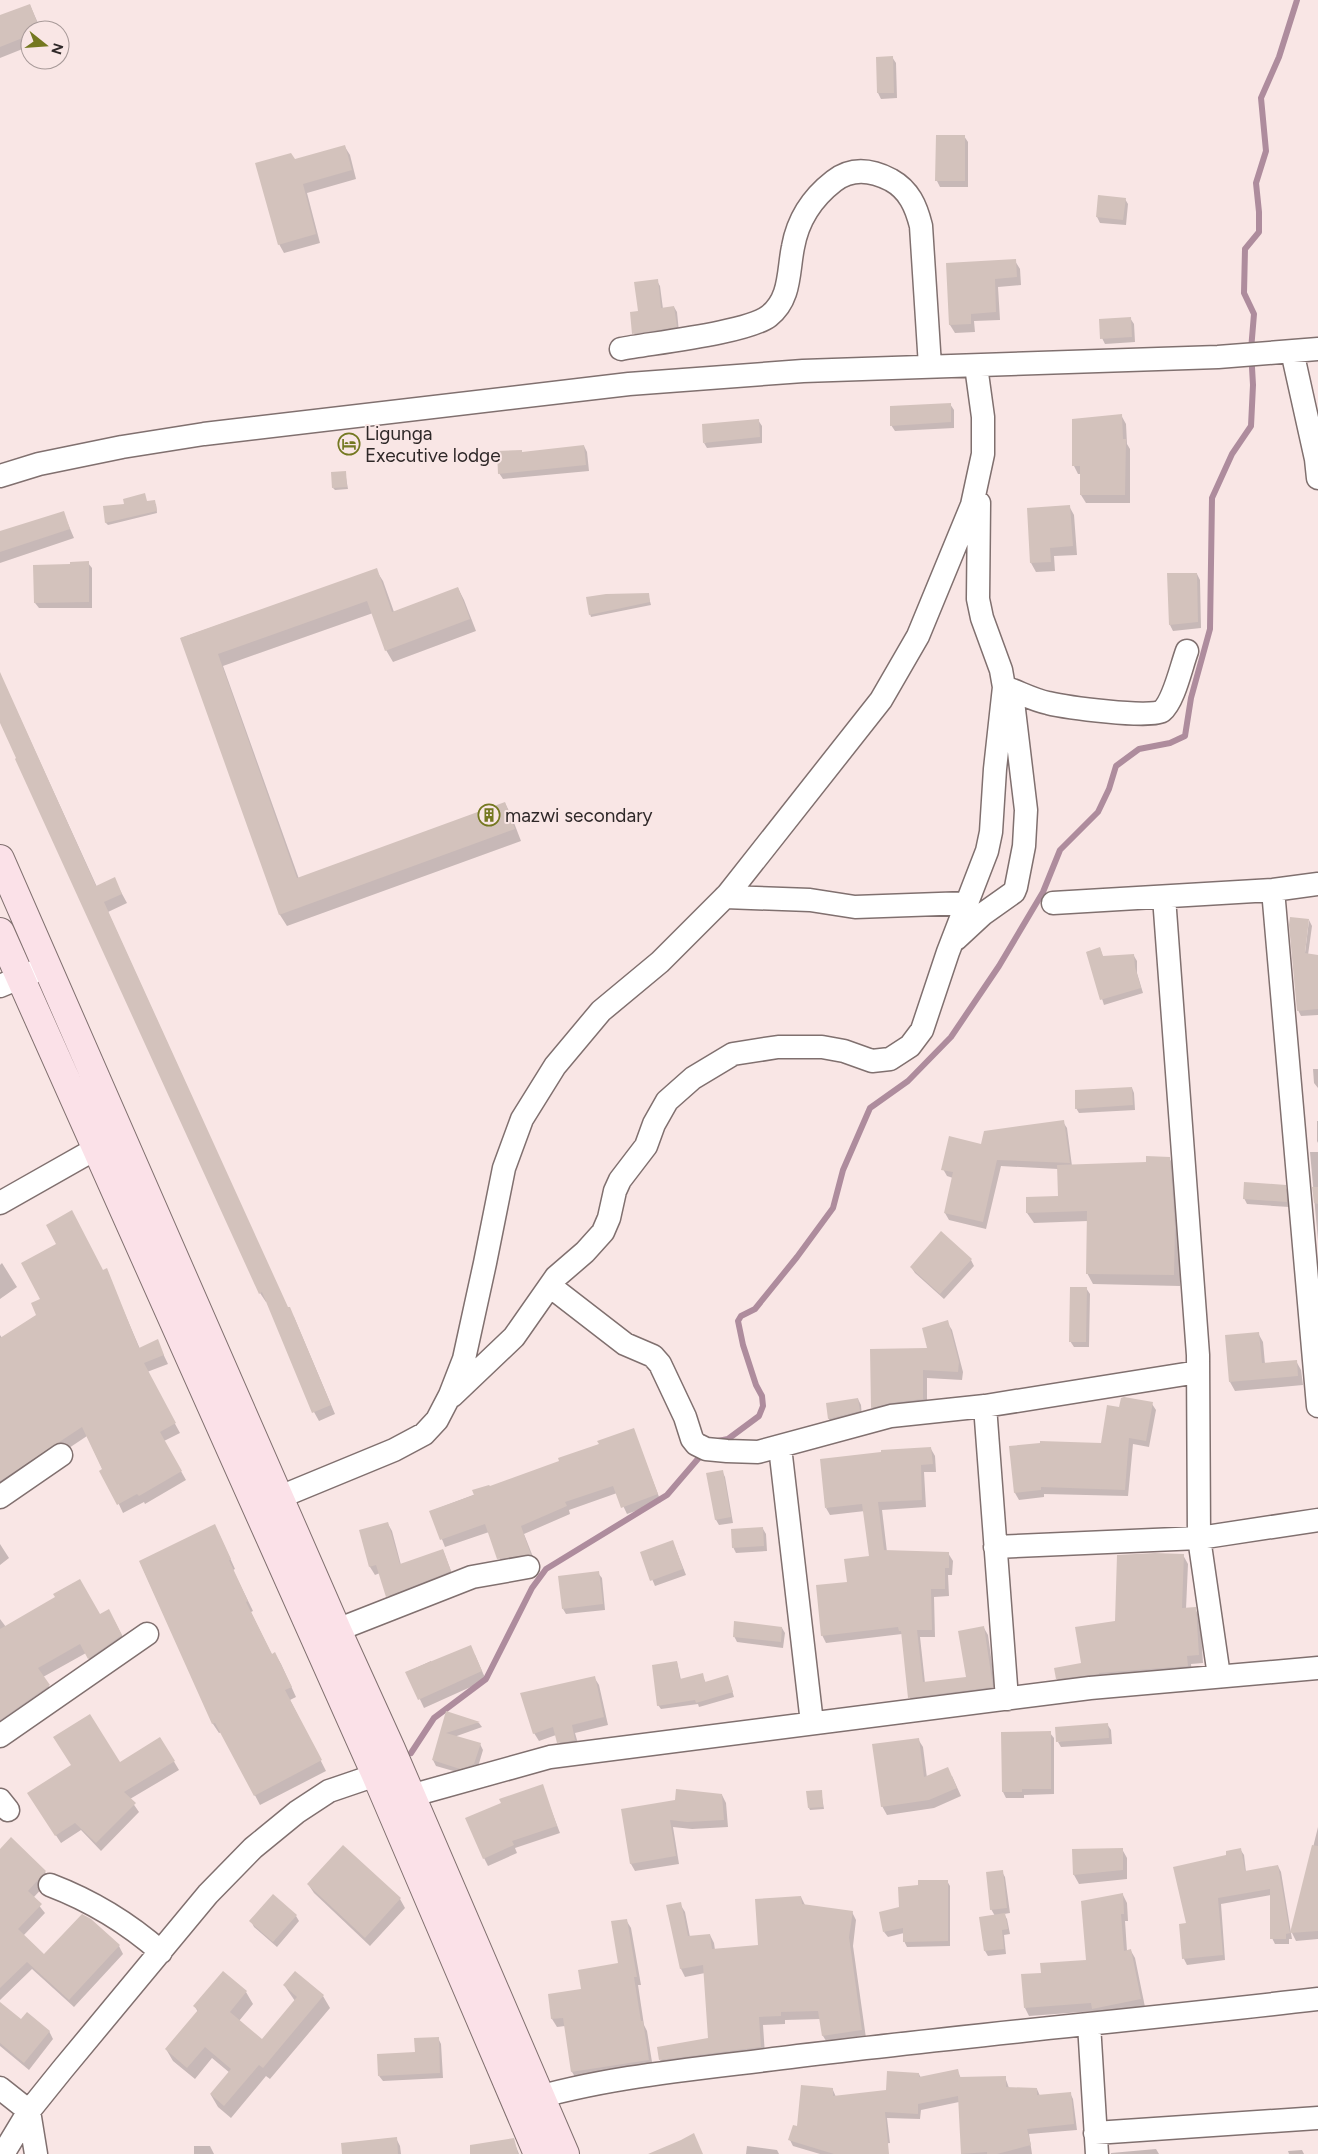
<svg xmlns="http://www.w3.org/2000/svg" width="1318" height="2154" font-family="Figtree,sans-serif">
	<rect width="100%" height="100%" fill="#f9e6e5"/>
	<!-- shadow -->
	<path fill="#0003" d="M30 5 41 30H30V46L0 58V16Z
		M892 57 896 63 897 98 881 99 878 93Z
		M937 136H964L968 142V187H940L937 181Z
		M345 147 350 155 356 179 307 193 320 243 284 253 279 244 295 161Z
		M1125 199 1128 204 1126 225 1100 223 1097 217Z
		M1015 261 1020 269 1021 285 998 287 1000 320 974 321 975 332 955 333 950 325 947 264Z
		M657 281 660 286 663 309 674 307 677 312 679 332 636 338 634 333 639 312Z
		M1130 318 1134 324 1135 342 1105 344 1102 338Z
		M950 404 954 410V428L895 431 891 425Z
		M1121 415 1126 424 1127 444 1130 449V503H1086L1081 495 1082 474H1078L1074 466Z
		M758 420 762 426V443L707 448 704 443Z
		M584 446 587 452 589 471 503 479 499 473 523 454Z
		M345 472 348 489 335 490 333 488Z
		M147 502 156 504 157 513 108 525 106 523 105 508Z
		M1069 506 1074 515 1077 555 1054 556 1055 571 1036 572 1031 563Z
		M63 512 74 538 0 563V533Z
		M88 563 92 568V608H39L35 603Z
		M376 570 383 581 394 612 458 588 464 600 476 631 393 662 386 650 373 613 223 666 299 879 505 803 511 815 521 841 287 926 280 915 181 638Z
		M1197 574 1200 580 1201 628 1173 631 1170 625Z
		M648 594 651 605 591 617 590 614Z
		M0 674 97 887 114 879 127 903 108 912 288 1309 294 1317 335 1414 319 1421 314 1412 267 1301 266 1302 260 1293 0 721Z
		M1309 920 1312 926 1308 955 1318 956V1015L1301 1016 1298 1010Z
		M1100 948 1103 957 1134 956 1137 961V973L1143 993 1104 1005 1087 952Z
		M1313 1069H1318V1088L1314 1083Z
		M1132 1088 1134 1093 1135 1110 1079 1113 1076 1108Z
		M1317 1121H1318V1143L1317 1141Z
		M1063 1122 1067 1128 1072 1166 1147 1164 1169 1158 1176 1169 1181 1239 1180 1286 1093 1284 1087 1273 1088 1221 1034 1223 1027 1213 1059 1197 1058 1169 1001 1166 986 1229 949 1220 945 1213 953 1178 947 1176 943 1169 982 1145Z
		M1310 1152H1318V1241Z
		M1285 1186 1288 1192 1289 1207 1247 1204 1244 1198Z
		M971 1260 974 1266 944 1299 915 1273 911 1267Z
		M2 1263 17 1287 0 1299V1265Z
		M106 1270 140 1349 157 1341 168 1364 147 1372 180 1433 164 1441 186 1480 145 1504 144 1502 123 1513 87 1436 0 1494V1335L2 1338Z
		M1086 1288 1090 1294 1089 1347H1074L1070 1341Z
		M947 1322 952 1330 963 1372 962 1380 927 1378V1407L877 1415 872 1407 929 1349Z
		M1258 1333 1263 1342 1265 1364 1296 1361 1301 1370 1303 1385 1235 1391 1230 1382Z
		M858 1399 861 1405 862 1417 832 1425 829 1419 827 1404Z
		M1152 1404 1156 1410 1149 1447 1133 1444 1128 1496 1044 1494V1497L1019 1500 1015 1493 1010 1447 1102 1444 1120 1409Z
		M633 1429 661 1502 627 1514 617 1493 569 1510 570 1514 524 1534 535 1562 503 1566 489 1532 445 1547 431 1511 560 1462Z
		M931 1449 935 1456 936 1472H924L926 1507 882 1510 887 1552 948 1553 953 1561 952 1575H948L949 1596 934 1597 935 1637H920L925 1683 968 1678 984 1628 988 1635 996 1694 914 1705 910 1698 902 1634 826 1643 822 1635 848 1583 870 1557 865 1511 830 1515 826 1508Z
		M722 1471 725 1477 733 1523 719 1525 716 1520Z
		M388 1524 392 1531 401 1565 443 1550 454 1579 392 1604 380 1573 375 1575 370 1567 361 1531Z
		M763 1529 766 1534 767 1551 736 1553 733 1547Z
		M220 1536 235 1569 233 1570 253 1611 251 1612 272 1655 275 1654 281 1664 296 1697 290 1700 326 1771 260 1805 222 1732 219 1733 213 1724 140 1562Z
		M0 1544 9 1558 0 1565Z
		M675 1547 686 1575 655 1586 641 1553Z
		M1183 1555 1188 1564 1186 1609H1195L1200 1617 1203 1663 1191 1664 1192 1675 1062 1687 1057 1679 1082 1664 1116 1622Z
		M598 1573 602 1578 605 1610 566 1614 563 1609Z
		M100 1616 114 1620 127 1645 94 1668 86 1653 43 1677 54 1695 0 1733V1619L6 1627Z
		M782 1628 785 1633 783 1648 737 1642 734 1636Z
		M475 1655 486 1680 424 1708 407 1672 431 1661 432 1664Z
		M677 1662 681 1680 702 1675 706 1683 729 1680 734 1697 699 1707 698 1704 661 1709 658 1705Z
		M594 1677 599 1685 608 1725 575 1733 579 1747 563 1750 556 1735 539 1741 534 1733Z
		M447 1713 479 1723 482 1727 454 1737 480 1744 483 1750 477 1770 464 1774 436 1766 433 1760Z
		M1107 1724 1111 1730 1112 1744 1061 1747 1058 1742Z
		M1050 1733 1054 1738V1794L1024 1795V1798H1006L1003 1792Z
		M160 1738 179 1770 130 1799 139 1812 101 1851 81 1830 61 1843 34 1802 119 1764Z
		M918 1739 923 1747 927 1778 952 1776 961 1796 934 1808 887 1815 882 1806Z
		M542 1786 560 1833 515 1848 517 1853 488 1866 484 1858Z
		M821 1791 824 1809 810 1810 809 1808Z
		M722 1795 726 1803 728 1827 692 1829 673 1827 679 1864 635 1871 631 1864 622 1810Z
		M1318 1827V1939L1296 1941 1292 1933Z
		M11 1839 45 1872 50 1880 33 1898 45 1913 23 1936 44 1956 119 1946 123 1954 74 2007 32 1969 0 2000V1850Z
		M1122 1849 1127 1858V1879L1079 1884 1074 1875V1850Z
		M1240 1849 1244 1855 1246 1872 1278 1866 1281 1872 1292 1939H1289V1944H1275L1272 1938 1271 1895 1221 1904 1225 1960 1187 1965 1184 1959 1180 1925H1187L1228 1856Z
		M1002 1872 1005 1877 1010 1913 1004 1914 1007 1919 1010 1934 1004 1935 1006 1954 988 1956 985 1951 995 1916 991 1909Z
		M947 1881 950 1886V1946L907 1947 904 1941V1933L888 1937 884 1932 900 1908Z
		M308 1884 400 1899 405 1908 370 1946 314 1893Z
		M1123 1895 1127 1903 1128 1921H1125L1127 1951H1131L1135 1958 1145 2007 1098 2016 1095 2011 1029 2016 1025 2008 1088 1961Z
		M801 1897 805 1905 852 1912 856 1920 853 1946 866 2038 828 2044 823 2036 821 2019 785 2020V2024L763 2025 765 2055 665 2068 660 2060 709 2040 705 1973 685 1977 681 1969 668 1906 680 1904 685 1912 690 1937 710 1935 714 1943 715 1950 759 1946Z
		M296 1916 299 1921 277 1947 254 1927 251 1921Z
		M626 1920 631 1928 641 1985H638L644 2025 647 2031 653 2068 577 2080 572 2072 565 2026 557 2027 552 2019 549 1995 583 1990 620 1964Z
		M223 1973 246 1992 253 2004 239 2021 262 2041 295 2001 284 1985 323 1996 330 2008 270 2079 266 2076 231 2118 218 2107 211 2095 230 2073 212 2058 195 2079 173 2061 166 2049 198 2012 195 2007Z
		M0 2003 21 2021 49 2031 53 2039 29 2070 0 2046Z
		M438 2038 441 2044 443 2078 383 2081 379 2076Z
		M957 2071 961 2078 1005 2077 1009 2088 1037 2089 1040 2096 1070 2093 1073 2099 1077 2130 1029 2134 1032 2154H962L959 2102 921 2110 920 2119 887 2118 890 2143 881 2144V2154H820L793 2146 790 2140 798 2127 833 2090 836 2097 887 2091 919 2074 921 2078Z
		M396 2138 400 2146 401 2154H360Z
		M513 2139 519 2154H478Z
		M194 2146H210L214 2154H194Z
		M747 2146 777 2150 779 2154H746Z
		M1156 2149 1159 2154H1111V2153Z
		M1302 2150 1304 2154H1289L1288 2151Z"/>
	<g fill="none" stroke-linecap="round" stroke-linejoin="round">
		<!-- stream -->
		<path stroke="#ae8c9d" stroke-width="6" d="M718 1441 728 1439 759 1416 763 1406 762 1396 756 1385 743 1345 738 1321 741 1316 755 1309 797 1257 833 1208 843 1170 870 1108 908 1081 951 1037 999 966 1043 892 1060 850 1098 812 1109 789 1116 766 1139 749 1170 743 1185 736 1191 698 1210 629 1212 498 1232 454 1251 426 1253 385 1251 350 1254 314 1244 293 1245 249 1259 232V212L1256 183 1266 151 1261 98 1279 57 1297 0
			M411 1753 434 1718 486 1679 532 1588 546 1569 667 1495 703 1453"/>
	</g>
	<!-- building -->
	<path fill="#d3c2bc" d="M30 4 40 30H30V35L0 47V15Z
		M893 56 894 93H877L876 57Z
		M936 135H965V181H935Z
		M345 145 352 170 303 184 316 234 278 245 255 163 291 153 295 159Z
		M1098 195 1126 198 1123 220 1096 217Z
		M1016 259 1017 277 995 279 996 312 971 314V324L949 325 946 263Z
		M658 279 661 308 674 306 677 327 632 334 630 312 638 311 634 282Z
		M1131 317 1132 337 1100 339 1099 319Z
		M951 403V422L890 426V406Z
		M1122 414 1123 439H1126L1125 495H1080V466H1072V419Z
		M759 419 760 437 703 443 702 424Z
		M584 445 586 465 498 474 497 451 522 450V452Z
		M346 471 347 487 332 488 331 472Z
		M145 493 147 501 155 500 157 511 105 523 103 506 124 504 123 499Z
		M1070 505 1073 546 1050 548 1051 562 1030 563 1027 508Z
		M64 511 70 529 0 552V531Z
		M89 561V602L34 603 33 565 70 564V562Z
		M377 568 392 612 458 587 470 619 385 651 367 601 218 654 297 878 505 802 515 829 279 915 180 638Z
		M1167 573H1197L1198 622 1169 625Z
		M649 593 650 602 589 615 586 597 606 594Z
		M0 672 96 886 115 877 122 894 104 902 288 1307H290L331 1405 312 1413 262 1292 259 1294 15 759 16 758 0 723Z
		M1290 917 1309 919 1305 953 1318 955V1009L1297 1011 1289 925Z
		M1100 947 1103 956 1134 954 1135 967 1141 988 1100 1000 1086 952Z
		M1132 1087 1133 1105 1075 1109V1090Z
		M1064 1120 1070 1163 997 1160 983 1222 944 1213 953 1172 941 1170 949 1136 981 1144 984 1131Z
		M1146 1156 1170 1157 1175 1227 1174 1275 1086 1274 1087 1211 1026 1213V1197L1058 1196 1057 1165 1146 1162Z
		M1244 1182 1286 1185 1287 1202 1243 1199Z
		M1312 1187H1318V1204L1314 1203Z
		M72 1210 103 1270 107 1268 139 1348 158 1339 164 1355 144 1363 176 1423 160 1432 182 1471 139 1496 137 1494 117 1505 99 1471 102 1469 82 1427 0 1481V1338L36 1315 31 1303 40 1299 21 1263 56 1244 46 1225Z
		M941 1231 972 1259 940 1294 910 1267Z
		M1070 1287H1087L1086 1342H1069Z
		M948 1320 959 1362 958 1372 923 1370V1399L890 1403 871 1408 870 1349 927 1348 922 1328Z
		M1259 1332 1262 1363 1297 1360 1298 1376 1229 1382 1225 1335Z
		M1124 1397 1153 1402 1146 1441 1129 1438 1125 1490 1041 1487V1490L1014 1493 1009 1446 1040 1443V1441L1101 1443 1107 1405 1119 1407 1121 1398Z
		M858 1398 860 1411 828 1419 826 1403Z
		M634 1428 658 1494 621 1508 613 1486 565 1502 567 1506 521 1526 531 1555 497 1559 485 1524 440 1540 429 1511 474 1495 472 1490 489 1485 490 1486 559 1461 558 1458 599 1444 597 1441Z
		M931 1447 933 1464 921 1465 922 1500 878 1502 884 1550 949 1552V1568H945V1589H931L932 1630H917L923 1682 966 1677 958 1631 984 1626 993 1687 908 1698 901 1631H899L898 1627 821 1636 816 1585 847 1582 844 1559 869 1556 862 1504 825 1508 820 1459 881 1452V1450Z
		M723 1470 731 1517 715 1520 706 1473Z
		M388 1522 400 1564 443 1549 451 1571 386 1597 376 1565 369 1567 359 1530Z
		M215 1524 231 1559 229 1560 248 1601 246 1602 272 1654 275 1652 292 1687 285 1690 322 1760 254 1796 215 1723 212 1724 139 1561Z
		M763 1527 764 1546 732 1548 731 1529Z
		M673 1540 683 1569 650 1581 640 1552Z
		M1155 1553 1184 1554 1182 1608 1196 1607 1199 1655 1187 1656 1188 1666 1099 1673V1674L1056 1679 1054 1668 1081 1663 1075 1627 1115 1621 1117 1555Z
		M599 1571 603 1604 562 1609 558 1576Z
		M80 1579 100 1614 109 1609 122 1635 88 1659 80 1644 38 1668 50 1685 0 1720V1629L55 1597 53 1594Z
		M734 1621 782 1627 781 1642 733 1637Z
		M471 1645 482 1671 418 1700 405 1672Z
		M677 1661 680 1679 703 1673 705 1682 728 1675 733 1692 696 1703 695 1700 657 1706 652 1665Z
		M595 1676 604 1717 572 1725 575 1740 565 1742 557 1743 553 1727 533 1734 520 1693Z
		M446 1711 480 1722 446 1733 481 1743 474 1764 460 1769 432 1760Z
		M90 1714 120 1762 160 1737 175 1761 124 1792 136 1803 96 1843 75 1823 55 1836 27 1793 71 1765 53 1737Z
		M1108 1723 1109 1738 1056 1742 1055 1727Z
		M1051 1731V1789H1022V1792H1002L1001 1732Z
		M919 1738 924 1777 948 1767 957 1788 929 1800 881 1807 872 1744Z
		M543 1784 557 1826 512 1841 514 1845 483 1859 465 1818 501 1803 499 1799Z
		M676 1789 722 1794 724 1820 687 1822 670 1820 676 1856 630 1864 621 1809 675 1800Z
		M822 1790 823 1807 808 1808 806 1791Z
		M11 1837 46 1871 28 1891 42 1904 18 1929 44 1954 82 1914 91 1919 120 1945 69 2000 27 1962 0 1988V1849Z
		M343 1845 401 1898 365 1938 307 1884Z
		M1312 1845 1318 1846V1931L1290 1933Z
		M1123 1848V1870L1073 1875 1072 1849Z
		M1241 1848 1245 1871 1278 1865 1290 1933 1286 1934V1939H1270V1889L1218 1898 1223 1955 1182 1959 1179 1924 1186 1923 1173 1867 1226 1855V1851Z
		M1003 1870 1007 1908 990 1910 986 1872Z
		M918 1880H948V1941L903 1942V1928L883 1932 879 1912 899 1907 898 1887 918 1885Z
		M1123 1893 1124 1914H1121L1124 1951 1131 1949 1141 1999 1092 2009 1091 2003 1024 2008 1021 1974 1041 1973 1040 1963 1086 1960 1081 1901Z
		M273 1894 297 1915 273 1942 249 1921Z
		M801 1896 802 1904 853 1911 849 1937 862 2030 822 2036 818 2011 781 2012V2016L759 2017 761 2047 659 2060 657 2047 708 2038 703 1965 680 1969 666 1905 681 1902 688 1936 710 1934 712 1949 758 1945 755 1899Z
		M1005 1913 1008 1929 1002 1930 1004 1949 984 1951 979 1917Z
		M627 1919 637 1977H634L641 2021H643L649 2060 571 2072 563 2018 551 2019 548 1994 581 1989 578 1970 618 1963 611 1921Z
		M223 1971 247 1991 230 2012 262 2039 297 1997 283 1985 295 1971 324 1995 263 2068 259 2065 224 2106 210 2094 231 2069 205 2047 187 2068 165 2049 198 2010 193 2006Z
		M0 2002 21 2019 27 2012 50 2031 24 2063 0 2043Z
		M439 2037 440 2073 378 2076 377 2054 415 2052 414 2038Z
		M958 2069 960 2077 1006 2076V2087L1037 2088V2095L1071 2092 1074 2124 1027 2129 1031 2145 997 2154H987V2152L961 2154 958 2096 918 2104V2114L885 2112 889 2154H834L788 2140 793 2125 797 2126 801 2085 833 2088V2096L886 2090 887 2071 919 2073V2077Z
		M694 2133 703 2154H648L681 2140Z
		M397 2137 398 2154H342L341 2143Z
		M514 2138 518 2154H470V2145Z"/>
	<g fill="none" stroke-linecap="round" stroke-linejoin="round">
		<!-- minor casing -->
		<g stroke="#80706f" stroke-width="25">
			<path id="minor" d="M621 349C652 343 747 333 769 316 791 299 788 271 793 247 798 219 812 198 834 181 852 167 872 170 891 180 909 190 916 206 921 226L930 366
				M1292 351 1316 459 1318 478
				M0 476 39 464 122 447 204 434 629 384 803 371 1218 357 1318 349
				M1004 687C1019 692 1033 700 1048 703 1064 707 1152 719 1162 711 1174 701 1181 667 1187 651
				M1273 890 1318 1406
				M725 897 810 900 855 907 967 903
				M1164 897 1198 1355 1199 1538 1219 1676
				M1053 903 1273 890 1318 884
				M956 939 983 914 1014 892 1016 887 1024 846 1026 810 1012 693
				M0 986 48 966
				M0 1203 97 1148
				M550 1286 625 1344 653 1356 660 1364 685 1417 692 1439 696 1444 706 1449 727 1451 758 1452 891 1416 985 1406 1198 1372
				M452 1396 514 1337 556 1277 585 1252 603 1232 609 1218 615 1191 620 1180 646 1146 654 1124 667 1101 693 1078 733 1054 778 1047H822L844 1051 872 1061 890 1059 910 1046 922 1030 948 952 987 851 991 832 995 769 1004 687 1001 670 982 618 978 599 979 503
				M985 1406 1007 1699
				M780 1447 812 1723
				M0 1497 61 1455
				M280 1497 394 1450 424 1434 437 1420 450 1395 464 1359 485 1263 504 1168 522 1119 555 1066 601 1011 660 962 728 894 881 700 918 636 972 505 983 454V417L976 366
				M995 1547 1199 1538 1318 1520
				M337 1630 472 1577 528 1567
				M0 1736 147 1634
				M410 1796 550 1757 1090 1688 1318 1668
				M0 1800 8 1810
				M50 1885C92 1901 127 1922 161 1952
				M1089 2024 1097 2154
				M0 2088 29 2111 36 2154
				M525 2101C611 2075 708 2068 798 2056 971 2035 1145 2019 1318 1999
				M1095 2133 1318 2118
				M3 2154 29 2111 62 2070 208 1894 253 1848 297 1812 329 1791 376 1775"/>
		</g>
		<!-- secondary casing -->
		<g stroke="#80706f" stroke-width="30">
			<path id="secondary" d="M0 859 337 1630 391 1749 565 2154
				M0 932 376 1775 538 2154"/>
		</g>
		<!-- minor -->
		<use href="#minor" stroke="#fff" stroke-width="22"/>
		<!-- secondary -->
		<use href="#secondary" stroke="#fbe1e8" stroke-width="28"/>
	</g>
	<!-- icons -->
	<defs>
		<g id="hotel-ring" transform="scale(1.125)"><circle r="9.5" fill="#f9e6e5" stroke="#747820" stroke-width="1.5"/><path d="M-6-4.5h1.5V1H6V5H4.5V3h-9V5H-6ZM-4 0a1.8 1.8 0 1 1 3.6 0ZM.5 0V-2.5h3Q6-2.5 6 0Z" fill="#747820"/></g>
		<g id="building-ring" transform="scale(1.125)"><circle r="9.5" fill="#f9e6e5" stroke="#747820" stroke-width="1.5"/><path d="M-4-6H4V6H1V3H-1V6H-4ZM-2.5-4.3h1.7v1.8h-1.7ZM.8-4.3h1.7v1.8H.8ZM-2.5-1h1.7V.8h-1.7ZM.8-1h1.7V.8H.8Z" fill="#747820"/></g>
	</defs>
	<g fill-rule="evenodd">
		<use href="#hotel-ring" x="349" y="444"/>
		<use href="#building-ring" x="489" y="815"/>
	</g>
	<g text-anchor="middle" stroke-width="4" stroke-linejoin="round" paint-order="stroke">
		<!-- poi labels -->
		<g font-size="19" fill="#2f2828" stroke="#f9e6e5" text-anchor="start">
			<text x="365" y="440">Ligunga<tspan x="365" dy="22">Executive lodge</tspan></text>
			<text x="505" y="822">mazwi secondary</text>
		</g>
	</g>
	<!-- north arrow -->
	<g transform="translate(45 45) rotate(107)"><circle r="24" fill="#f9e6e5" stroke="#a89a99"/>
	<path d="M0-4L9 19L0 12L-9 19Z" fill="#747820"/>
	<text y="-8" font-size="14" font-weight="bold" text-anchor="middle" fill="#2f2828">N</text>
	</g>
</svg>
